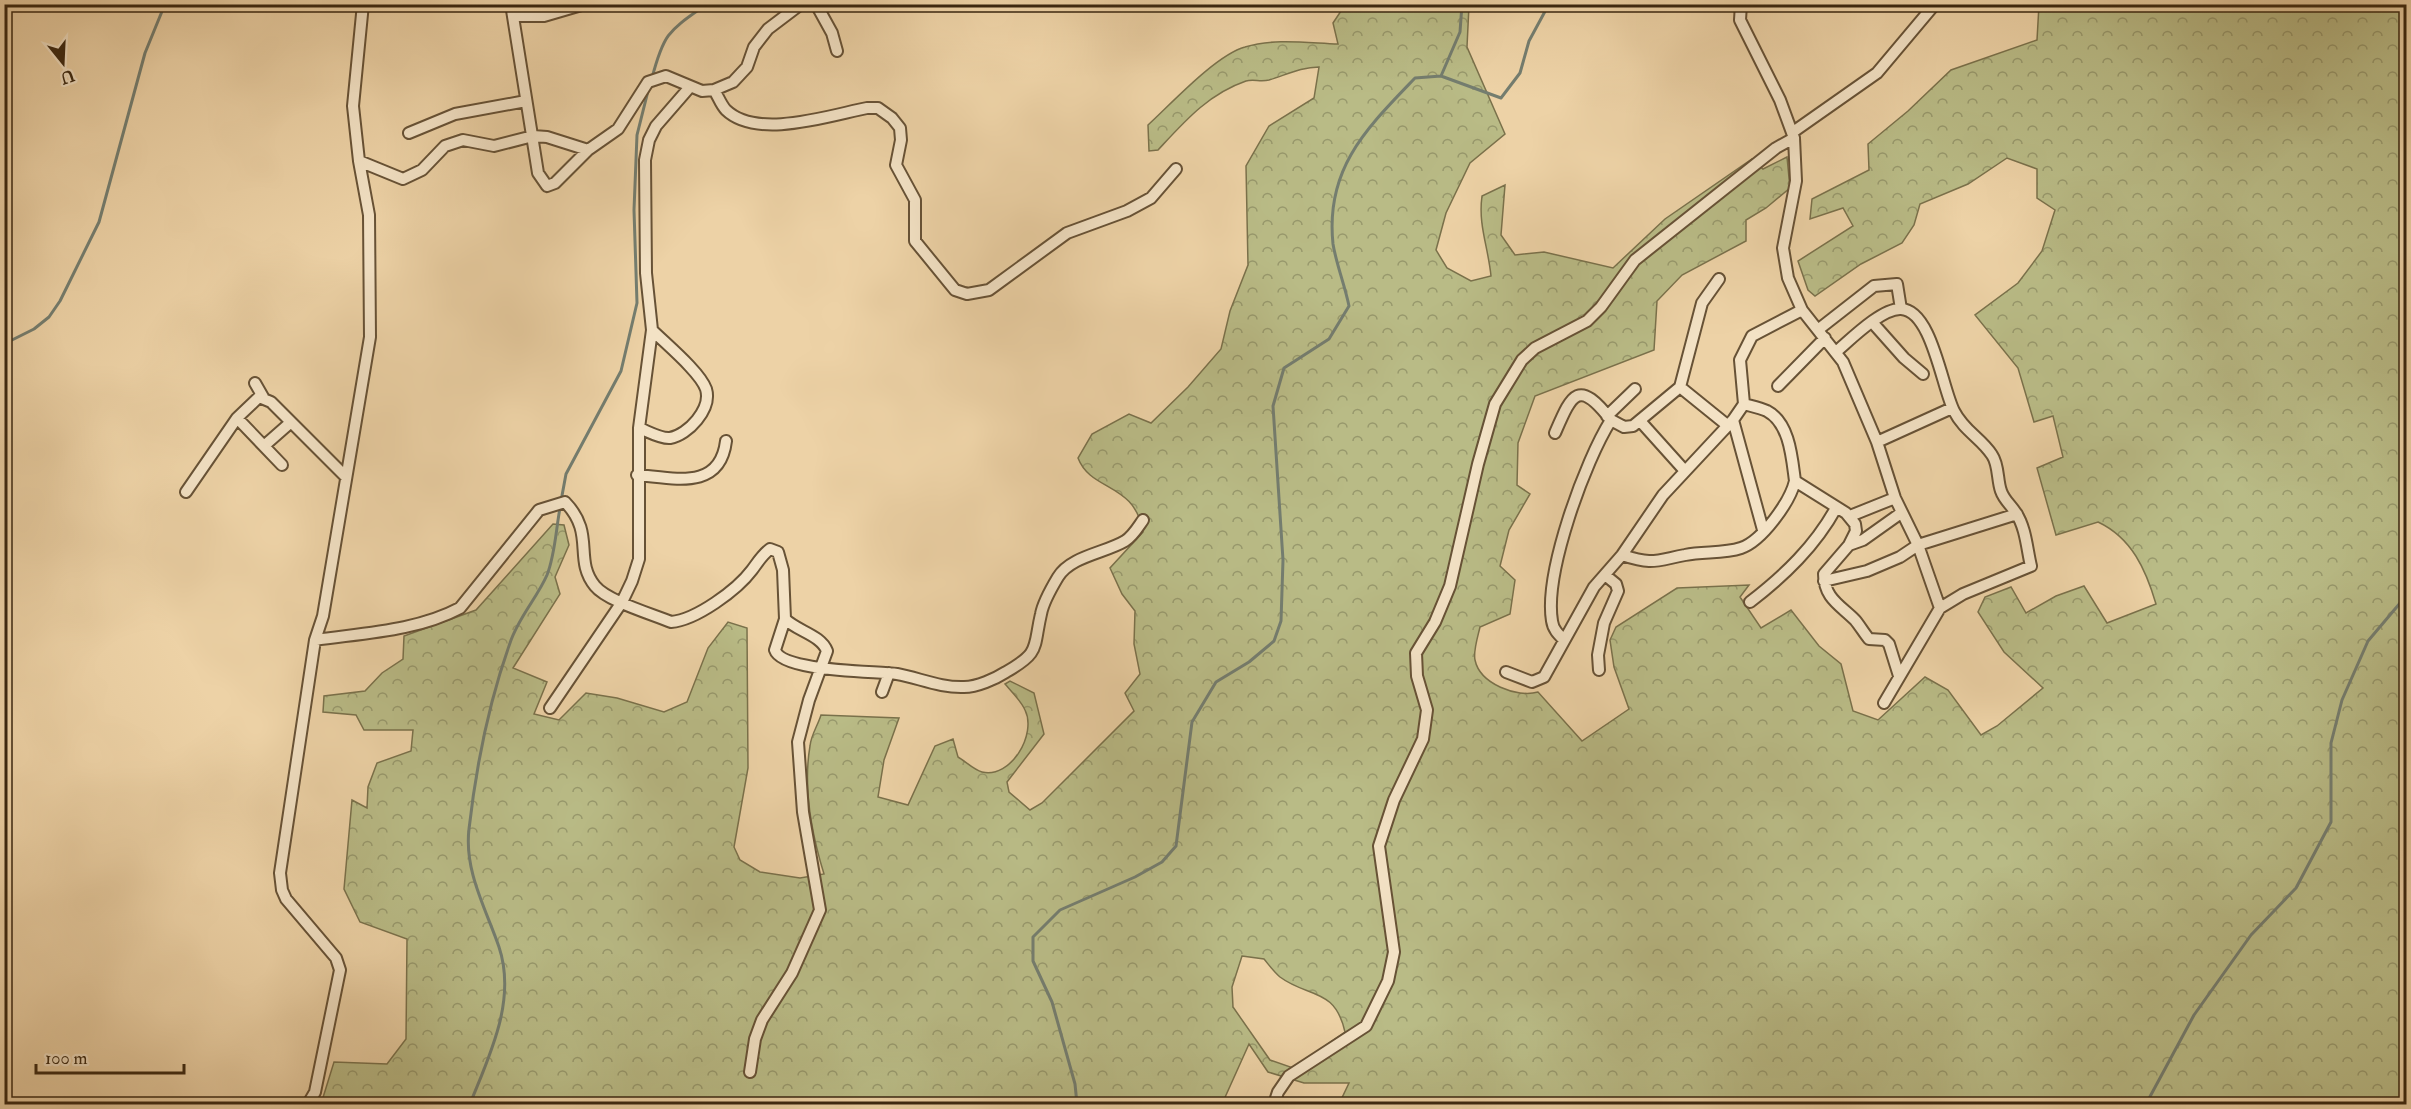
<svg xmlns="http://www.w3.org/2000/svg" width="2411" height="1109" font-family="'IM FELL Double Pica',serif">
	<defs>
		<pattern id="forest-crowns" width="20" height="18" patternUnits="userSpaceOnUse" patternTransform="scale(1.5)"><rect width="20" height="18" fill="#b9bb86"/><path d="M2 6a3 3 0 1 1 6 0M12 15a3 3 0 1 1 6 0" fill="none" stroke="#97986c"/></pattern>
	</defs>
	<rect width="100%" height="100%" fill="#edd2a6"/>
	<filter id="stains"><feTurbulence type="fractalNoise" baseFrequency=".00333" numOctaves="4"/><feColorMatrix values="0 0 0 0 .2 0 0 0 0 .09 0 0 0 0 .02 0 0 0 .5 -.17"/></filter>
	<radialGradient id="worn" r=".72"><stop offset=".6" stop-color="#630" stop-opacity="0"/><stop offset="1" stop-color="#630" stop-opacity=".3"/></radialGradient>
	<!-- forest -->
	<path fill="url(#forest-crowns)" stroke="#7a714b" stroke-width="1.5" fill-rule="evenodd" d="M1345 5H1469L1467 47 1505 134 1470 163 1446 213 1436 250 1447 268 1471 281 1491 276C1488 246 1478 225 1482 196L1505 185 1501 235 1515 255 1544 252 1613 268 1665 219 1752 159 1763 169 1787 157 1790 188 1766 208 1746 220V241L1682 275 1657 301 1654 350 1535 396 1518 443 1517 485 1530 494 1509 530 1500 566 1515 580 1510 614 1480 627C1478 636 1473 651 1475 660 1480 684 1517 698 1538 692L1582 741 1629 709 1614 667 1610 640 1616 627 1677 588 1749 585 1740 597 1761 628 1791 610 1819 646 1841 664 1853 711 1878 720 1925 677 1948 690 1981 735 1997 726 2043 688 2004 652 1978 612 1985 597 2011 587 2026 613 2056 596 2084 586 2107 623 2156 604C2146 570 2132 538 2098 522L2056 535 2037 468 2063 457 2053 416 2034 422 2018 368 1975 315 2018 283 2042 251 2055 210 2037 198V169L2007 158 1968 184 1920 204 1914 225 1902 243 1861 264 1815 296 1808 290 1798 261 1853 226 1843 208 1810 219 1812 199 1869 170 1868 144 1908 111 1951 70 2037 40 2039 5H2406V1104H1339L1349 1083H1304L1268 1072 1249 1044 1222 1104H321L334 1062 387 1064 406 1039 407 939 360 922 344 889 352 800 367 808 368 787 377 763 411 751 413 730H364L356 715 323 712 324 696 365 691 382 673 403 659 404 636 476 610 553 524 564 525 569 545 555 577 560 594 513 668 547 682 534 714 559 720 586 693 617 698 664 712 687 702 708 648 728 622 747 628 748 768 734 847 740 860 760 872 800 878 824 874C812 835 803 787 810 746 811 735 818 725 821 715L899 718 884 760 878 797 908 805 935 746 953 739 958 757C965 761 974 770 982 772 1011 779 1037 734 1025 710 1021 701 1012 692 1005 684L1010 681 1034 693 1044 734 1007 782 1009 792 1030 810 1042 803 1134 711 1125 693 1140 674 1134 644 1135 611 1122 594 1110 568 1143 532C1135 482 1091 492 1078 458L1092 434 1129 414 1151 423 1188 387 1221 349 1230 311 1248 265 1246 166 1269 126 1314 98 1319 67C1301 67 1286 75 1269 80 1261 82 1253 79 1246 81 1208 94 1184 122 1158 150L1149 151 1148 125C1172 103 1216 55 1245 47 1274 38 1308 43 1338 44L1333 23ZM1242 956 1264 959C1269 965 1274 972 1280 977 1308 998 1335 987 1345 1032L1293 1068 1270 1060 1233 1007 1232 987Z"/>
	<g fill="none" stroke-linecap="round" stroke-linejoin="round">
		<!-- stream -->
		<path stroke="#747d6f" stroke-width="3" d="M1441 76 1460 32 1462 4
			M652 78C664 32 669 31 707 4
			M4 344 34 329 49 317 60 301 99 222 145 53 165 4
			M561 501 566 474 621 371 637 303 634 210 637 135 649 87
			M470 1104C489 1056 517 1001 499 947 486 909 464 871 469 829 476 767 489 702 510 643 518 618 537 598 547 575 555 555 556 529 560 508
			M1077 1104 1075 1084 1052 1002 1033 961V937L1060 910 1135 877 1162 862 1176 846 1192 722 1216 682 1249 662 1274 641 1281 621 1283 560 1273 406 1284 368 1329 339 1349 306C1345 286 1336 263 1333 244 1325 168 1367 128 1415 78L1441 76 1501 98 1520 73 1529 41 1549 4
			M2146 1104 2194 1015 2251 935 2296 888 2331 822V743L2342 700 2368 641 2406 596"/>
		<!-- street casing -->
		<g stroke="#675236" stroke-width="14">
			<path id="street" d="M511 4 538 173 547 186 555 183 588 150 618 129 648 82 666 76 702 91 714 90 733 82 747 67 754 47 768 29 801 4
				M816 4 832 33 837 51
				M513 16H544L585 4
				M714 90C718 96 721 105 726 110 757 140 831 115 867 108H878L892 118 900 128 901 140 896 165 915 200V241L955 290 967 294 989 290 1067 233 1127 211 1151 198 1176 169
				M1793 132 1877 73 1935 4
				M409 133 455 114 526 101
				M1794 138 1796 181 1783 248 1788 278 1802 310 1843 362 1877 442 1895 498 1918 545 1940 608
				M359 161 403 179 422 170 445 146 463 140 494 146 533 136 547 137 588 150
				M1872 322 1904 358 1923 374
				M1819 329 1874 286 1897 284 1901 309
				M1837 351C1851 339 1882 308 1901 309 1932 310 1942 388 1954 411 1964 431 1981 438 1992 455 1999 465 1997 480 2001 491 2004 500 2011 505 2016 513 2026 528 2027 550 2031 566L1963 594 1940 608 1884 703
				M255 383 263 397
				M1778 386 1825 338
				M1680 387 1702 303 1719 279
				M1744 404C1751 406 1760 408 1767 411 1790 423 1792 459 1795 481L1846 513 1855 524 1856 531 1849 545 1824 574C1824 598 1840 605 1855 620 1860 626 1864 633 1869 639L1885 640 1889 644 1899 676
				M1607 416 1635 389
				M237 418 282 465
				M1733 420 1763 530
				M1641 422 1685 471
				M639 428C647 431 661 439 670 438 688 435 712 409 706 389 700 372 666 344 652 330
				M1555 433C1572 394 1578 378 1611 420
				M1877 442 1952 408
				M265 445 290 423
				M637 475C674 478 720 491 726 441
				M186 492 237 418 259 397 271 402 346 477
				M1850 516 1895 498
				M1849 545 1863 540 1901 513
				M1622 555C1653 565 1654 561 1685 555 1703 551 1723 554 1741 548 1762 541 1790 502 1795 481
				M1824 581 1867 571 1900 557 1918 545 2017 514
				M1750 602C1785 575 1815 546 1836 508
				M785 619 775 650C782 672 875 671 897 674 919 678 941 688 964 687 977 687 995 679 1006 672 1041 652 1033 648 1041 614 1043 603 1052 587 1058 577 1071 556 1105 553 1125 541 1133 536 1138 527 1143 520
				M315 640C363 633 417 631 460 608L539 510 565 502C596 534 573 559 595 586 607 601 652 614 671 622 696 620 737 590 752 570 758 562 762 555 770 549L778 552 783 570 785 619C797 631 821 635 827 651L809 700 798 742 803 812 820 910 792 973 762 1020 755 1039 750 1072
				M1564 640C1558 634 1553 629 1552 621 1544 573 1585 461 1611 420L1624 427 1633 426 1680 387 1727 425
				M1599 670 1598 655 1604 623 1618 591 1616 584 1605 575
				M1506 672 1532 682 1544 677 1594 587 1622 555 1663 495 1733 420 1744 404 1740 360 1752 336 1802 310
				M882 692 889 673
				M550 708 622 602 632 581 639 559V428L652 330 646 273 645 160 649 140 656 126 689 88
				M308 1104 315 1092 340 970 336 958 286 899 282 890 280 873 315 640 323 616 370 337 369 215 359 161 353 106 363 4
				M1274 1104 1278 1092 1289 1076 1366 1026 1388 981 1394 952 1379 846 1394 800 1423 739 1427 710 1417 676 1416 653 1435 622 1450 586 1478 464 1495 404 1522 360 1535 348 1587 321 1601 307 1635 260 1776 148 1794 138 1780 100 1740 20 1741 4"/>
		</g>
		<!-- street -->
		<use href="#street" stroke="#f3e2c5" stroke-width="10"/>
	</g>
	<!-- margin -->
	<rect width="2411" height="1109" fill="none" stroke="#edd2a6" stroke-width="24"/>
	<rect x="6" y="6" width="2399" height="1097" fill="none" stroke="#3a2710" stroke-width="3"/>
	<rect x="12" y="12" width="2387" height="1085" fill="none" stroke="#3a2710" stroke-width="1.5"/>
	<!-- north arrow -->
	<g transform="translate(63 63) rotate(162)" stroke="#f3e2c5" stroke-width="4.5" paint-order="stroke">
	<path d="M0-4.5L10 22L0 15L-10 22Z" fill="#3a2710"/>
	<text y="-9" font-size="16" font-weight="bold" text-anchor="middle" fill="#3a2710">U</text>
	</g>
	<!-- scale -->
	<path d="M36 1064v9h148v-9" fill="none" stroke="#3a2710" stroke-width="3"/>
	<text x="45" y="1064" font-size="18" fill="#3a2710" stroke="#f3e2c5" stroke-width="4.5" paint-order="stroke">100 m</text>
	<rect width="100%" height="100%" filter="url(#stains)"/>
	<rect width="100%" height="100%" fill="url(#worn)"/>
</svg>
